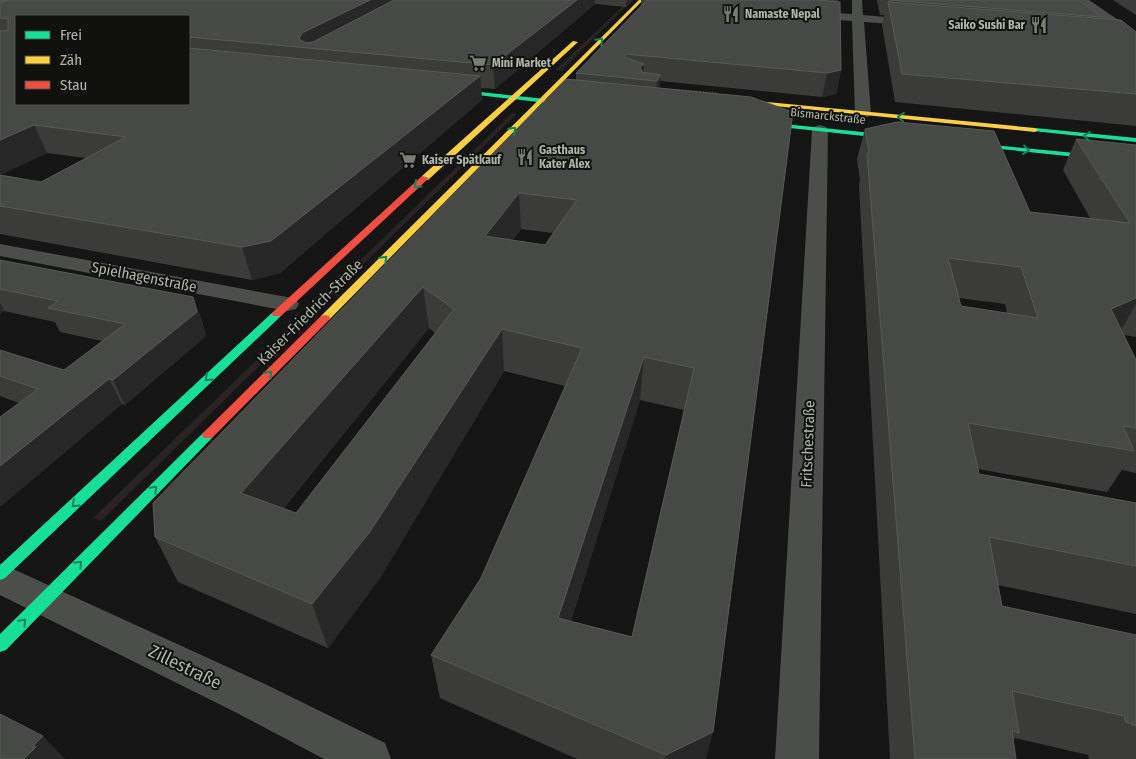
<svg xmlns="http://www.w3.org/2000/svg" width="1136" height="759" font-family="'Fira Sans Condensed',sans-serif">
	<rect width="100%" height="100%" fill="#151515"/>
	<!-- green -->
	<path fill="#2b2224" d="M627 5 561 71 555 70 623 6Z
		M512 113 517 114 350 277 344 276Z
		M334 285 340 287 101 521 93 518Z"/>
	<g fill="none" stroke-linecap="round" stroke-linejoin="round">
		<!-- path -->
		<path stroke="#474945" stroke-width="2" stroke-dasharray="1 2" stroke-linecap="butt" d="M664 89 717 93"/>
		<!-- street -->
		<path fill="#4c4e49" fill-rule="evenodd" d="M852 0H862L863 15 921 20 927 23 921 26 864 22 871 114 868 117H858L855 114 852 21 804 17 798 14 804 11 852 14Z
			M1077 0H1089L1136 32V42L1132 41Z
			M820 125 826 127 828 130 819 759H775L812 130 814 127Z
			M0 244 287 297 296 299 299 304 296 309 287 311 0 256Z
			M0 563 267 685 385 743 391 759H324L237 713 0 595Z"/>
		<!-- fast -->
		<path fill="#16e098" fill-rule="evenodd" d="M444 88 582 103 585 105 582 107 442 91V89Z
			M754 121 901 136 904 138 901 140 752 124V122Z
			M1035 128 1136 138V142L1033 131 1032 130Z
			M963 142 1136 159V163L961 145V143Z
			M277 311 282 314 281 316 5 578 0 580V565L273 312Z
			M208 431 212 432 214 435 212 438 6 650 0 652V634L204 432Z"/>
		<!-- slow -->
		<path fill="#ffcf43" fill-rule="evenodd" d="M639 0H643L329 320H321L320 318 321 316Z
			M573 41 578 42 428 180H422V176Z
			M737 99 1035 128 1038 130 1035 132 735 102V100Z"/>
		<!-- jam -->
		<path fill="#f24e42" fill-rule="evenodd" d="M422 176 429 178 281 316H273L272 314 273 312Z
			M325 315 329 316 330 318 329 320 212 438H204L202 435 204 432 321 316Z"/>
	</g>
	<!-- wall -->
	<path fill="#3b3c39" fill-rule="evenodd" d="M0 0H633L626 7 595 4 495 89 481 88 482 100 280 273 252 280 0 234V175L41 182 86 158 47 153 0 175ZM16 16H189V104Z
		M641 0H838L841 70 836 94 822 97 660 81V88L751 97 706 759H577L440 698 431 655 481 578 565 386 504 371 380 578 328 648 178 582 155 537 576 80V73L641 7ZM521 229 553 233 545 245 513 240ZM429 328 435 333 296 513 283 509ZM640 400 684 410 632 637 571 621Z
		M877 0H1079L1101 17V19L1136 32V126L895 102 882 25 884 15H880Z
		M1113 0H1136V15Z
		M865 129 1030 212 1090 218 1063 170 1076 139 1136 145V337L1124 335 1136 360V473L1122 470 1107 492 978 469 979 474 1136 503V614L998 585 1002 606 1136 635V759H1089L1088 755 1015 738 1013 741 1016 759H890L859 185 860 180 857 159ZM959 298 1005 304 1007 313 961 306Z
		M0 260 193 297 202 321 206 336 125 405 122 404 1 506 0 505V417L19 403 0 396V350L64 370 102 341 60 332 55 322 4 311 0 314Z"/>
	<!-- shaded-wall -->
	<path fill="#262726" d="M370 0H410L318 49 299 39 302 33Z
		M577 0H595V4L495 89 493 65Z
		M626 0H633L626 7Z
		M644 64 643 80 640 67Z
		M841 70 836 94 822 97 827 73Z
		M661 75 659 99 655 105 657 81Z
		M480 76 482 100 280 273 252 280 242 247Z
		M34 125 47 153 0 175V140Z
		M519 193 521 229 488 274 485 236Z
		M423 287 429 328 259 538 241 493Z
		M193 297 202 321 206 336 125 405 113 380Z
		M1136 298V304L1119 334 1111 309Z
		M0 303 4 311 0 314Z
		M502 329 504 371 380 578 328 648 312 604Z
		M644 357 640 400 558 662V618Z
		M109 379 122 404 1 506 0 504V466Z
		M713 732 706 759H665L666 755Z
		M43 736 65 759H24L33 746Z"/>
	<!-- building -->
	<path fill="#474945" stroke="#585a54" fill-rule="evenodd" d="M0 0H370L302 33 299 39 306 43 313 42 394 0H577L493 65 189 37V16H16V104H189V48L480 76 271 241 242 247 0 206V175L41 182 126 137 34 125 0 140V31L8 30V19L0 18V3L7 1H0Z
		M647 0H815L840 2 841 70 827 73 625 54 624 57 644 64 640 67 642 72 661 75 657 81 576 73Z
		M889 0H1079L1101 17Z
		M888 2 1121 20 1136 32V94L902 74Z
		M566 79 751 97 793 112 713 732 666 755 431 655 481 578 582 348 502 329 369 533 312 604 155 537 153 503ZM519 193 577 200 545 245 485 236ZM423 287 454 309 296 513 241 493ZM644 357 694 368 632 637 558 618Z
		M897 122 994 131 1030 212 1130 223 1076 139 1136 145V298L1111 309 1136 360V428L1123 426 1134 451 968 423 979 474 1136 503V566L989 537 1002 606 1136 635V726L1126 722 1124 716 1012 691 1019 733 1012 731 1016 759H915L867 153H869L865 129ZM948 258 1021 267 1038 318 961 306Z
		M0 260 193 297 197 312 113 380 109 379 0 466V417L38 389 0 376V350L64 370 125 324 48 308 58 301 0 289Z
		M0 714 43 736 33 746 36 747 24 759H0Z"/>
	<!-- one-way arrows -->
	<defs><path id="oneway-chevron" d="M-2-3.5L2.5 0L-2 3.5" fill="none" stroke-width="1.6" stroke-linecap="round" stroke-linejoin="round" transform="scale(1.25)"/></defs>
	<g stroke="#13835a">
		<use href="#oneway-chevron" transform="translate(600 41) rotate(-45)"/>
		<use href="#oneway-chevron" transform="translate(901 117) rotate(-174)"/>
		<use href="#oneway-chevron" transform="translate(513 130) rotate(-45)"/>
		<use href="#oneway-chevron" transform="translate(1087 136) rotate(-174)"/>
		<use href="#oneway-chevron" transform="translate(1026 150) rotate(6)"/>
		<use href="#oneway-chevron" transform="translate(417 185) rotate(138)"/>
		<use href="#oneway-chevron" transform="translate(384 259) rotate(-45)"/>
		<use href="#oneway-chevron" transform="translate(269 374) rotate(-45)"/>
		<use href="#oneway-chevron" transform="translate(208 378) rotate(137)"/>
		<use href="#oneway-chevron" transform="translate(154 489) rotate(-45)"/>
		<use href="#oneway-chevron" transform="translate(75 504) rotate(137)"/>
		<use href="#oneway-chevron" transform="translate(79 564) rotate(-45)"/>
		<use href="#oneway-chevron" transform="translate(23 622) rotate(-46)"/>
	</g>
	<!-- icons -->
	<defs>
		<g id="restaurant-bare" transform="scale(1.35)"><path d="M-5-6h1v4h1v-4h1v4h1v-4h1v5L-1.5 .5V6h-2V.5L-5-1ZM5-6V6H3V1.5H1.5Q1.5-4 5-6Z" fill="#797e73" stroke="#10110f" stroke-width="2.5" paint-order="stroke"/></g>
		<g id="supermarket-bare" transform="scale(1.35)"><path d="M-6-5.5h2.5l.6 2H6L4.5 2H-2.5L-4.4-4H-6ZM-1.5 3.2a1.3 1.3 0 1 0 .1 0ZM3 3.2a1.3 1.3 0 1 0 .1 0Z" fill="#797e73" stroke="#10110f" stroke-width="2.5" paint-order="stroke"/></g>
	</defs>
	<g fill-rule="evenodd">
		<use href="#restaurant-bare" x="731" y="14"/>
		<use href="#restaurant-bare" x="1039" y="25"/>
		<use href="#supermarket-bare" x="478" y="63"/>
		<use href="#restaurant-bare" x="525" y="157"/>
		<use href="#supermarket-bare" x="408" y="160"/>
	</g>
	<g text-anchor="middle" stroke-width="4" stroke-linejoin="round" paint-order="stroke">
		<!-- far-poi labels -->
		<g font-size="12" font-weight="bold" fill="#afb6a6" stroke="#10110f" text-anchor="start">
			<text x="745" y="18">Namaste Nepal</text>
			<text x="1025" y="29" text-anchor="end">Saiko Sushi Bar</text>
			<text x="492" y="67">Mini Market</text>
			<text x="539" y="154">Gasthaus<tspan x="539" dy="14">Kater Alex</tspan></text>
			<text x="422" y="164">Kaiser Spätkauf</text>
		</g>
		<!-- far-street labels -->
		<g font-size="12" fill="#afb6a6" stroke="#10110f">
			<text transform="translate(828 116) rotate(6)" y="4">Bismarckstraße</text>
		</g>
		<!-- street labels -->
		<g font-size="15" fill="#afb6a6" stroke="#10110f">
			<text transform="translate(144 277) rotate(11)" y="5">Spielhagenstraße</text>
			<text transform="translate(310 312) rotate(-45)" y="5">Kaiser-Friedrich-Straße</text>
			<text transform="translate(808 444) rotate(-88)" y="5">Fritschestraße</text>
		</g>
		<!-- near-street labels -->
		<g font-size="18" fill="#afb6a6" stroke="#10110f">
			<text transform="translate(185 667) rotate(26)" y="6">Zillestraße</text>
		</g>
	</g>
	<!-- legend -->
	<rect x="15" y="15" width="175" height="90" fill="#10110f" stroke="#50534b"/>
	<rect x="25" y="31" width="25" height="8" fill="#16e098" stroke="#50534b"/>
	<text x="60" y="40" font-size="15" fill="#afb6a6">Frei</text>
	<rect x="25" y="56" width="25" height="8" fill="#ffcf43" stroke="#50534b"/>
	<text x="60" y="65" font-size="15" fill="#afb6a6">Zäh</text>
	<rect x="25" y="81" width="25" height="8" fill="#f24e42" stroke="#50534b"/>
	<text x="60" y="90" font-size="15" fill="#afb6a6">Stau</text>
</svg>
